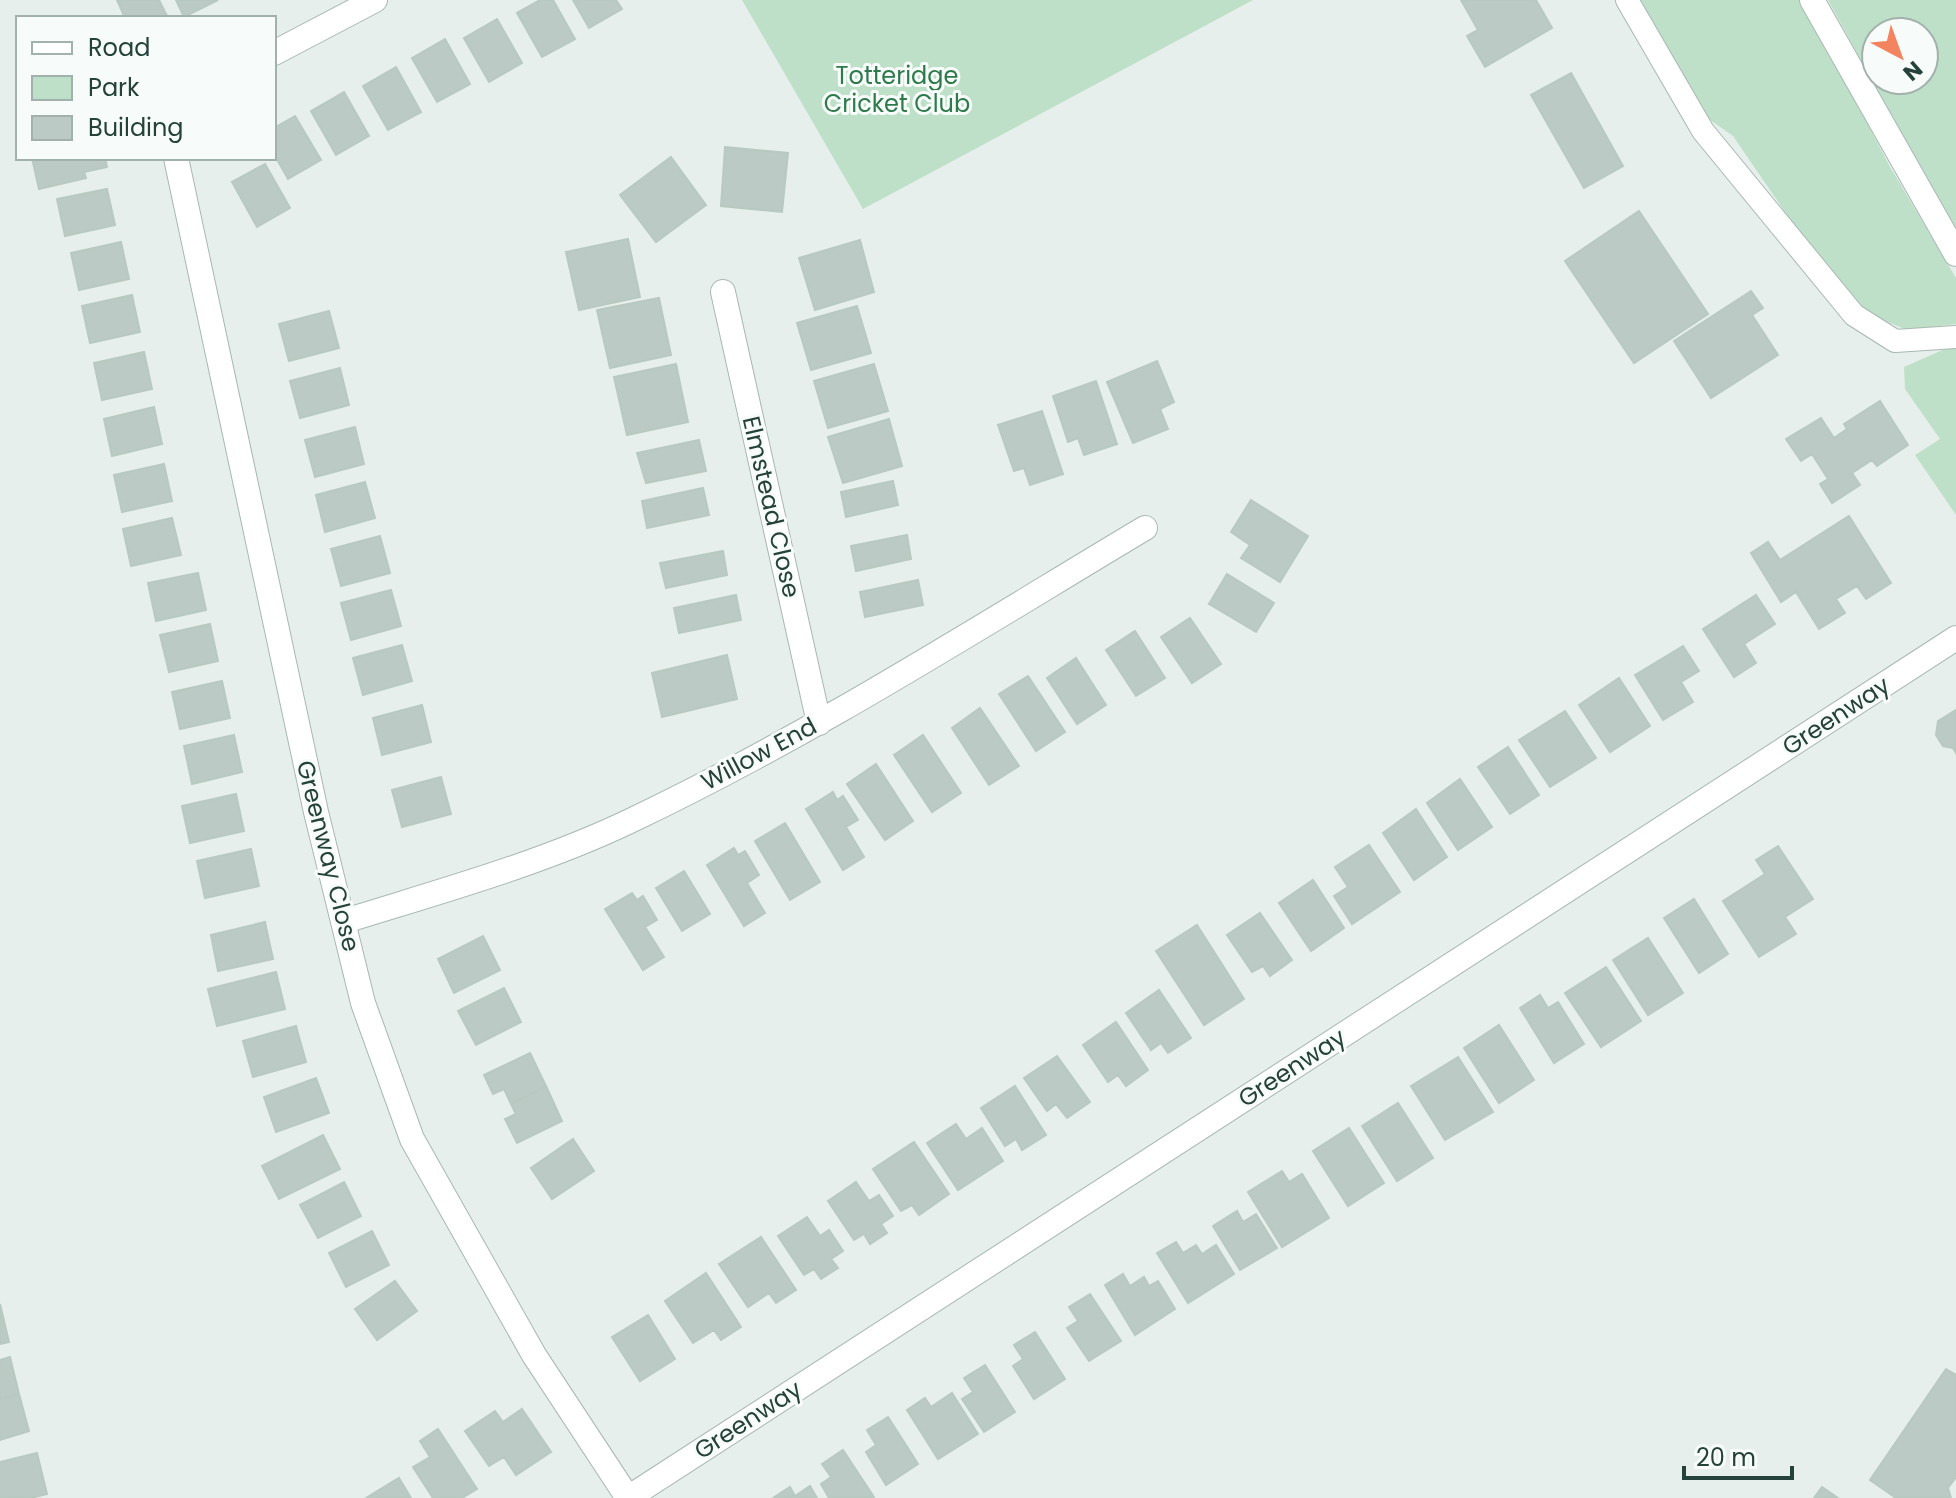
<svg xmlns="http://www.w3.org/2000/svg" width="1956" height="1498" font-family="Poppins,sans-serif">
	<rect width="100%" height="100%" fill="#e6efeb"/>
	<!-- green -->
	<path fill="#bfe0c8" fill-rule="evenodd" d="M742 0H1253L863 209Z
		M1634 0H1803L1889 165 1956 278V324L1907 330 1861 311 1815 256 1733 136 1703 115Z
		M1828 0H1956V234ZM1876 32H1924V80H1876Z
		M1956 344V515L1915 455 1940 439 1905 389 1904 367Z"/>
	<!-- building -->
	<path fill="#bbcac4" stroke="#b8c9c2" stroke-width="2" d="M117 0H159L168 18H125Z
		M176 0H218L184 17Z
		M540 0H553L575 39 542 57 517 13Z
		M573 0H616L622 9 589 28Z
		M1461 0H1536L1552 28 1485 67 1467 36 1478 30Z
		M497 19 522 63 489 82 464 38Z
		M445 39 470 84 437 102 412 58Z
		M396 67 421 112 388 130 363 86Z
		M1571 73 1623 166 1584 188 1531 95Z
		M344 92 369 136 336 155 311 111Z
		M295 116 321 160 288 179 274 154V128Z
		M725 147 788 153 782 212 721 206Z
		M671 157 706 205 656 242 620 195Z
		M32 158H105L107 167 84 172 86 178 39 189Z
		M265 164 290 208 257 227 232 182Z
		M107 189 115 225 65 236 57 199Z
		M1639 211 1708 314 1634 363 1565 261Z
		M628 239 640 297 579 310 566 252Z
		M860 240 874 292 815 310 799 258Z
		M121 242 129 279 79 290 71 253Z
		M1751 291 1763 308 1752 315 1778 355 1711 398 1674 341Z
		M132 295 140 332 90 343 82 306Z
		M659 298 671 355 610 368 597 310Z
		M857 306 871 353 811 370 797 323Z
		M329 311 339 348 289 361 279 324Z
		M144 352 152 389 102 400 94 363Z
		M1157 361 1174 402 1160 409 1168 429 1133 443 1107 382Z
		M676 364 688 422 627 435 614 377Z
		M874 364 888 411 828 428 814 381Z
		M340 368 349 405 300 418 290 381Z
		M1096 381 1117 444 1084 455 1078 438 1068 442 1053 396Z
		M1880 401 1908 445 1877 466 1872 460 1852 473 1860 485 1832 503 1820 484 1828 479 1812 454 1801 461 1786 439 1821 418 1834 438 1847 429 1844 424Z
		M154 407 162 444 112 456 104 419Z
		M1042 411 1063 474 1030 485 1024 468 1014 471 998 425Z
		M889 419 902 466 843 483 828 437Z
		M355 427 364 464 315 477 305 440Z
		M699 440 706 471 646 483 637 453Z
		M164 464 172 501 122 512 114 475Z
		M893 481 898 505 846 517 841 492Z
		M365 482 375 518 325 532 316 495Z
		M703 488 709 515 647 528 642 501Z
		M1251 500 1308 536 1280 582 1241 558 1250 545 1231 532Z
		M1849 516 1891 583 1866 599 1857 586 1836 599 1845 613 1819 629 1796 592 1781 602 1751 553 1768 542 1780 560Z
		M172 518 181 555 131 566 123 529Z
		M907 535 911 559 856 571 851 546Z
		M380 536 390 573 341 586 331 549Z
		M723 551 727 575 666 588 660 563Z
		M198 573 206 610 156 621 148 583Z
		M1227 574 1274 603 1256 632 1209 604Z
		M918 580 923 605 865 617 860 592Z
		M391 590 401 626 351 640 341 603Z
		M736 595 741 620 679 633 674 608Z
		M1756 595 1775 624 1744 644 1756 663 1734 677 1703 629Z
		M1190 618 1221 664 1192 683 1161 637Z
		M210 624 218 661 169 672 160 635Z
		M1135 631 1165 678 1136 696 1106 650Z
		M402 645 412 681 363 695 353 658Z
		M1683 646 1699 671 1681 682 1693 702 1663 720 1635 675Z
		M727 655 737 699 662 717 652 673Z
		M1076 658 1106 705 1077 724 1047 678Z
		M1028 676 1065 732 1036 751 999 694Z
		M1619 678 1650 726 1610 752 1579 705Z
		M222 681 230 718 180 729 172 692Z
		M422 705 431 742 382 755 373 718Z
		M980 708 1019 766 989 785 952 728Z
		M1956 710V753L1953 748 1943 746 1936 735 1938 721Z
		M1565 711 1596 758 1550 787 1519 740Z
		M234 735 242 772 192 784 184 746Z
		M923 735 961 793 932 812 894 755Z
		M1508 747 1539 795 1510 814 1478 767Z
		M876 764 913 821 885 840 847 784Z
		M441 777 451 814 402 827 392 790Z
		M1460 779 1492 827 1458 850 1427 803Z
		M833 792 837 800 843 796 858 820 846 827 864 857 843 870 806 809Z
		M236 794 244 831 190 843 182 806Z
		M1416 809 1447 857 1414 880 1383 833Z
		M785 823 820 882 790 900 755 841Z
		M1369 845 1400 892 1352 924 1334 896 1348 887 1335 867Z
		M1778 846 1813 899 1785 917 1796 934 1759 957 1723 901 1765 874 1756 860Z
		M734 848 738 855 745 851 759 875 747 883 765 913 744 926 707 865Z
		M251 849 259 886 205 898 197 861Z
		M684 871 710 914 682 931 656 888Z
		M1313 880 1344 928 1311 951 1279 903Z
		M632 893 637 900 643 896 657 920 645 927 664 957 643 970 605 909Z
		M1694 899 1728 954 1699 973 1664 918Z
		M1260 913 1292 960 1270 976 1263 966 1252 972 1227 935Z
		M265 922 273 959 218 971 211 935Z
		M1197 925 1244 999 1204 1025 1156 951Z
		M483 936 500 970 454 993 438 959Z
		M1648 938 1683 993 1648 1015 1613 960Z
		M1606 967 1641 1021 1601 1047 1565 993Z
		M276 972 285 1009 217 1026 208 989Z
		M504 988 521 1022 476 1045 458 1011Z
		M1159 990 1191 1038 1168 1053 1161 1043 1151 1050 1126 1013Z
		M1540 995 1548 1008 1558 1002 1584 1044 1554 1063 1520 1008Z
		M1116 1022 1148 1070 1126 1086 1118 1075 1108 1082 1083 1045Z
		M1499 1025 1534 1080 1499 1103 1464 1048Z
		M296 1026 306 1062 253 1077 243 1041Z
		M530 1053 546 1086 511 1104 504 1089 493 1094 484 1075Z
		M1057 1056 1090 1102 1067 1118 1056 1104 1047 1111 1024 1078Z
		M1458 1057 1493 1112 1445 1140 1411 1086Z
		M316 1078 329 1113 276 1132 264 1097Z
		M546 1086 562 1121 517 1143 505 1119 516 1114 511 1104Z
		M1015 1086 1046 1135 1022 1150 1016 1139 1005 1146 981 1108Z
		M1398 1103 1433 1158 1397 1181 1362 1126Z
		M956 1124 966 1139 982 1128 1003 1161 958 1190 927 1143Z
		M1349 1128 1384 1183 1348 1206 1313 1151Z
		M323 1135 340 1169 279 1199 262 1166Z
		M573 1139 594 1171 552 1199 531 1168Z
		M914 1142 949 1194 919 1215 912 1205 901 1211 873 1169Z
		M1282 1171 1289 1182 1302 1174 1329 1218 1282 1247 1248 1192Z
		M344 1182 361 1216 318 1238 300 1205Z
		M856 1182 869 1201 879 1195 893 1216 881 1224 887 1233 870 1244 864 1234 854 1240 828 1201Z
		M1237 1211 1243 1222 1256 1214 1277 1248 1240 1270 1213 1226Z
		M807 1217 820 1236 829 1230 843 1251 831 1259 838 1268 821 1279 814 1269 804 1275 778 1236Z
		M372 1231 389 1265 346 1287 329 1253Z
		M761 1237 796 1290 776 1303 769 1293 748 1307 719 1264Z
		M1176 1242 1183 1253 1196 1245 1202 1254 1216 1245 1234 1274 1188 1303 1157 1253Z
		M706 1273 741 1327 721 1340 714 1330 693 1343 665 1301Z
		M1123 1274 1130 1286 1144 1277 1149 1286 1158 1281 1175 1309 1135 1335 1105 1285Z
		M395 1281 417 1311 377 1340 355 1309Z
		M1090 1294 1121 1341 1089 1361 1067 1328 1078 1321 1069 1307Z
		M0 1304 9 1342 0 1344Z
		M648 1315 675 1359 640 1381 612 1337Z
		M1035 1332 1065 1379 1034 1399 1013 1366 1023 1359 1014 1345Z
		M10 1357 19 1394 0 1399V1360Z
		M985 1365 1015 1412 984 1432 962 1399 973 1392 964 1378Z
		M1946 1369 1956 1375V1477L1948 1488 1951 1498H1896L1870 1480Z
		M952 1393 978 1434 938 1459 907 1410 925 1398 931 1407Z
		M19 1394 29 1431 0 1440V1399Z
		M522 1409 551 1452 516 1475 504 1457 489 1466 465 1431 495 1411 503 1422Z
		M888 1417 918 1464 886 1485 866 1452 876 1445 867 1430Z
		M438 1429 477 1489 462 1498H433L413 1467 430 1457 420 1441Z
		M843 1450 874 1497 873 1498H829L821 1484 831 1477 822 1464Z
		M37 1453 47 1494 31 1498H0V1462Z
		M399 1478 411 1498H366Z
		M810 1486 817 1498H773L790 1487 795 1496Z
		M1822 1487 1838 1498H1814Z"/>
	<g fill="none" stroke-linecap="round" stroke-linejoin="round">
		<!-- lane casing -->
		<g stroke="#a8b8b2" stroke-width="24">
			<path id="lane" d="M1627 0 1703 131 1854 315 1895 341 1956 337"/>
		</g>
		<!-- street casing -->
		<g stroke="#a8b8b2" stroke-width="26">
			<path id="street" d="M1812 0 1956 254
				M274 53 375 0
				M176 158 316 812 363 1003 412 1139 534 1355 628 1498 1956 638
				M723 292 819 723
				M345 921C441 891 540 864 630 821 809 736 976 629 1145 528"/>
		</g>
		<!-- lane -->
		<use href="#lane" stroke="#fff" stroke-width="22"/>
		<!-- street -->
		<use href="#street" stroke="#fff" stroke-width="24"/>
	</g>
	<g text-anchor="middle" stroke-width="6" stroke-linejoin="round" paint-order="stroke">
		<!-- park labels -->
		<g font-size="24" fill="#2d7a4b" stroke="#f7fbf9">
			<text x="897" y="84">Totteridge<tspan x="897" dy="28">Cricket Club</tspan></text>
		</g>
		<!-- street labels -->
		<g font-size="24" fill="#24423a" stroke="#f7fbf9">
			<text transform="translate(771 507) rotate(77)" y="8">Elmstead Close</text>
			<text transform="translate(1836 716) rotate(-33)" y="8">Greenway</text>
			<text transform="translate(759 754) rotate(-28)" y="8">Willow End</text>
			<text transform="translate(328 856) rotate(76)" y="8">Greenway Close</text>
			<text transform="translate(1292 1068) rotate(-33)" y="8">Greenway</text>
			<text transform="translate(748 1420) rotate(-33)" y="8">Greenway</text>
		</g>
	</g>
	<!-- legend -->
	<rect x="16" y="16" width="260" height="144" fill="#f7fbf9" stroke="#a3b1ad" stroke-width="2"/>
	<rect x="32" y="42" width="40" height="12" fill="#ffffff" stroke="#a3b1ad" stroke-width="2"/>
	<text x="88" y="56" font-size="24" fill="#24423a">Road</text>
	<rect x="32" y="76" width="40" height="24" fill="#bfe0c8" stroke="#a3b1ad" stroke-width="2"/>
	<text x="88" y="96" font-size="24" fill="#24423a">Park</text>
	<rect x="32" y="116" width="40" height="24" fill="#bbcac4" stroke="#a3b1ad" stroke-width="2"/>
	<text x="88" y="136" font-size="24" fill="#24423a">Building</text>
	<!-- north arrow -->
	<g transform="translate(1900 56) rotate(139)"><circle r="38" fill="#f7fbf9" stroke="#a3b1ad" stroke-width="2"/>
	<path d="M0-6L14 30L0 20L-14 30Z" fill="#f4845f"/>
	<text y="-12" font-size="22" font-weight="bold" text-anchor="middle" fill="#24423a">N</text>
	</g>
	<!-- scale -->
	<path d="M1684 1466v12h108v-12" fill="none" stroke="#24423a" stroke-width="4"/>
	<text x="1696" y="1466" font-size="24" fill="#24423a" stroke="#f7fbf9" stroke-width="6" paint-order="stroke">20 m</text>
</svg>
